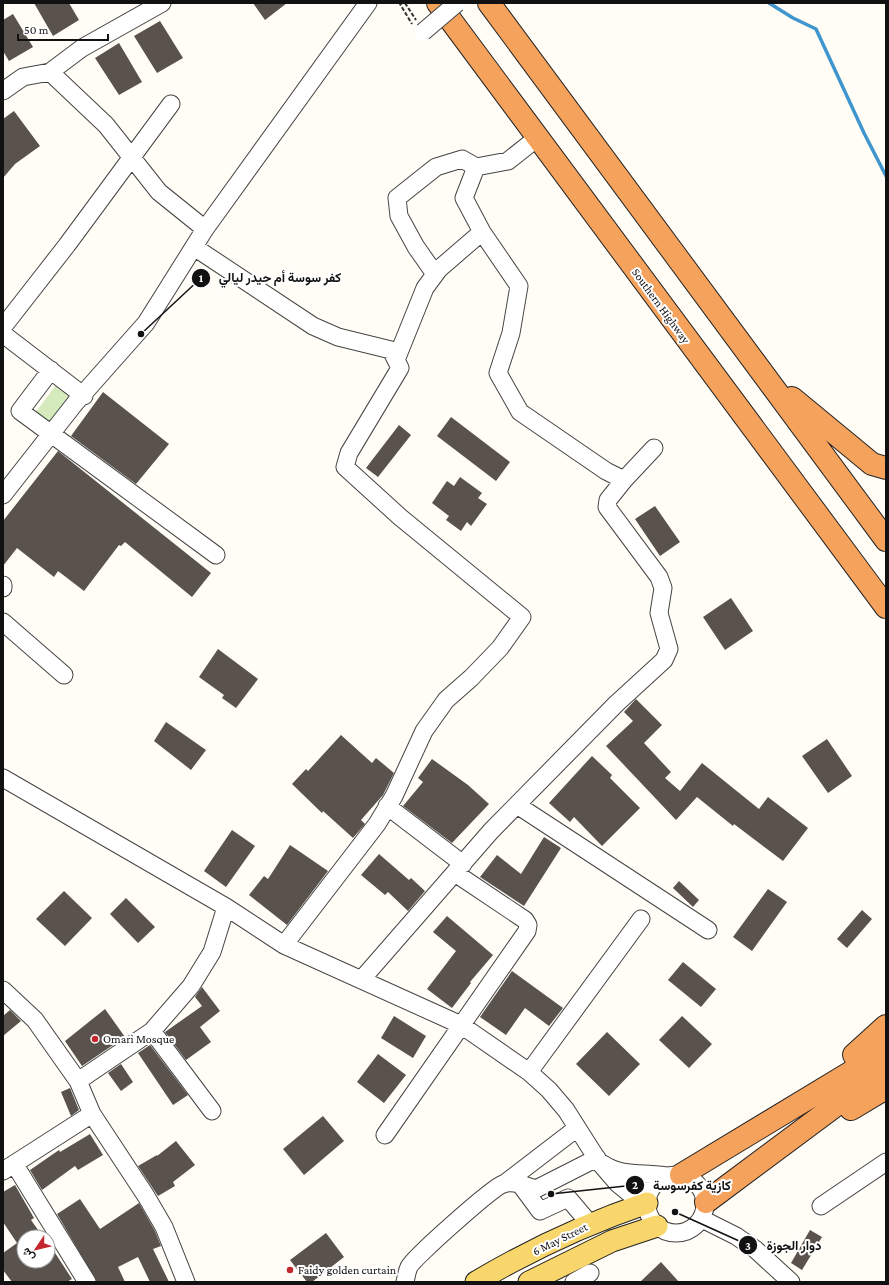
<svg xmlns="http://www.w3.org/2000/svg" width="889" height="1285" font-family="'Crimson Pro',Vazirmatn,serif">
	<rect width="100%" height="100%" fill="#fffdf5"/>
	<!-- green -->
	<path fill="#d5ebbd" d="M56 385 76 402 54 430 33 416Z"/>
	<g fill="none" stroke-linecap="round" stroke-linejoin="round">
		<!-- stream -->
		<path stroke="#3f96cf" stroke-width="3.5" d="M769 3 793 18 816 29 864 133 886 176"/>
	</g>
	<!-- building -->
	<path fill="#5a524d" d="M34 3H69L79 20 53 36Z
		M253 3H287L265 20Z
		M13 14 33 47 9 61 3 51V20Z
		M160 21 183 58 157 73 134 36Z
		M119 43 142 82 119 95 95 58Z
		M14 111 40 146 15 164 3 178V119Z
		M103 392 169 444 136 484 71 436Z
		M451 417 510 462 496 481 437 436Z
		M399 425 411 435 378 477 366 468Z
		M58 451 211 573 192 597 125 542 121 546 119 545 84 591 58 571 54 577 17 548 3 566V521Z
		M460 477 482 493 478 498 487 504 471 526 467 522 461 531 446 520 449 516 432 503 447 481 454 486Z
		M655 506 680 542 660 556 635 519Z
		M731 598 753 631 725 650 703 617Z
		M218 649 258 679 236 708 222 698 224 695 199 677Z
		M636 699 662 725 644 743 671 772 665 778 680 791 702 763 759 809 768 797 808 828 783 861 734 824 733 826 697 797 676 820 606 746 633 721 624 712Z
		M166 722 206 750 191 770 154 741Z
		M341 735 372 763 376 758 394 773 383 795 361 820 365 824 353 838 323 811 322 813 292 784 306 769 308 771Z
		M827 739 852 776 828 793 802 756Z
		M592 756 612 775 610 778 640 808 602 846 574 817 570 822 549 803Z
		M432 759 468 785 489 804 452 843 403 806 423 782 418 778Z
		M232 830 255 846 226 887 204 871Z
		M544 837 561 848 524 906 480 877 497 855 521 874Z
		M290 845 328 871 287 925 249 895 264 876 268 879Z
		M379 854 409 880 411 878 425 891 408 911 388 892 385 895 361 875Z
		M679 881 699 900 693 907 673 888Z
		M768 889 787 902 752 951 733 937Z
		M64 891 92 918 65 946 36 919Z
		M126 898 155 927 138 943 110 914Z
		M862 910 872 919 847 948 837 939Z
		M447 916 493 955 470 982 471 983 452 1008 427 989 456 951 433 932Z
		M683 962 716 989 701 1007 668 980Z
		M512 971 563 1008 549 1026 525 1008 506 1035 480 1017Z
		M202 987 220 1011 200 1027 211 1042 186 1060 165 1032 202 1006 195 997Z
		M105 1009 125 1037 82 1066 65 1041Z
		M10 1010 21 1021 3 1036V1016Z
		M394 1016 426 1036 413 1058 381 1038Z
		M682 1016 712 1044 689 1068 659 1040Z
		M607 1032 640 1064 609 1096 576 1064Z
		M150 1045 188 1095 173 1105 138 1053Z
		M378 1054 406 1075 384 1103 357 1082Z
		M121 1064 133 1082 121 1091 108 1073Z
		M70 1088 79 1110 71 1116 61 1092Z
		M323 1116 344 1141 304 1175 283 1149Z
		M90 1134 103 1155 78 1170 75 1166 42 1190 30 1170 59 1150 60 1152Z
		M176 1141 195 1165 173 1182 175 1186 158 1196 138 1166 157 1155V1156Z
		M15 1185 34 1218 31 1220 43 1237H24V1261H48V1242L72 1279 67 1282H12L3 1270V1253L17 1243 3 1222V1192Z
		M80 1199 100 1229 139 1203 155 1231 161 1246 153 1249 169 1282H150L138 1257 118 1267 125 1282H97L57 1214Z
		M810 1230 822 1237 802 1270 791 1263Z
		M326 1233 344 1257 312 1282H307L290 1260Z
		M661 1262 679 1282H640Z"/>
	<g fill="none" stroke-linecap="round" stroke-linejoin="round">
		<!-- minor casing -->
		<g stroke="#444" stroke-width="19">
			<path id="minor" d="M50 72 82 48 162 3
				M3 91 23 77 50 72 106 125 159 192 205 229
				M537 138 508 161 476 167 464 198 482 232 519 286 511 333 498 373 520 412 606 471 624 480 654 448
				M194 247 313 326 338 337 391 350 400 368 349 453 345 467 400 517 522 617 500 648 471 678 446 700 424 731 394 796 377 824 284 945
				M435 274 416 247 399 216 397 198 436 167 462 159 476 167
				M3 327 67 245 171 104
				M3 334 84 396
				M396 360 425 288 439 269 482 232
				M51 370 20 411 216 555
				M3 495 76 402 146 323 205 229 368 3
				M3 585V588
				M3 622 64 675
				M3 778 226 907 284 945 461 1025 529 1072 549 1090 566 1110 599 1162 618 1184 629 1193 647 1201
				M517 805 708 930
				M387 806 463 864
				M362 979 491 831 616 704 664 660 669 649 659 613 663 588 659 577 607 507 608 500 624 480
				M3 990 35 1020 78 1081 92 1114 146 1196 164 1227 186 1282
				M152 1031 212 1111
				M529 1072 641 919
				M78 1081 152 1031 191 986 212 952 226 907
				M385 1135 527 931 528 925 525 920 455 873
				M603 1164C621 1177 646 1172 667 1176
				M15 1165 87 1282
				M3 1171 92 1114
				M647 1204a29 29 0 1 1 58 0a29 29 0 1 1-58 0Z
				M504 1184 577 1128
				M520 1184 540 1211 568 1198 590 1224
				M821 1206 886 1162
				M702 1219 736 1236 755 1249 791 1282
				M405 1282C406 1278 407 1271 409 1267 413 1258 492 1188 503 1184 512 1180 527 1186 536 1189L597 1158
				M574 1282 590 1273"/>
		</g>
		<!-- major casing -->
		<g stroke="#222" stroke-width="23">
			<path id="major" d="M476 1282C530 1250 588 1223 647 1203
				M529 1282 612 1241 657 1226"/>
		</g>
		<!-- highway casing -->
		<g stroke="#222" stroke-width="24">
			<path id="highway" d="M438 3 886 607
				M489 3 886 540
				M792 398 872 464 886 468
				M854 1055 886 1026
				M851 1109 886 1088
				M681 1175 858 1068 886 1048
				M706 1202 886 1068"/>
		</g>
		<!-- path -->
		<path stroke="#333" stroke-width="2" stroke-dasharray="4 2" stroke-linecap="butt" d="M402 3 400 4 412 24
			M405 3 416 20"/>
		<!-- minor -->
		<use href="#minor" stroke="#fff" stroke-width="17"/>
		<!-- major -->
		<use href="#major" stroke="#f9d66b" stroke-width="21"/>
		<!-- highway -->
		<use href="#highway" stroke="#f5a25d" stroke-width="22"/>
		<!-- minor-bridge casing -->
		<g stroke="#444" stroke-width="19" stroke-linecap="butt">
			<path id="minor-bridge" d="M423 32 457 3"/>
		</g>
		<!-- minor-bridge -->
		<use href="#minor-bridge" stroke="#fff" stroke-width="17"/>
	</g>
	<!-- markers -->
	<g fill="#c4262e" stroke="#fff" stroke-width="1.5">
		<circle cx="95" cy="1039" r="4"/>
		<circle cx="290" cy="1270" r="4"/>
	</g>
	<g text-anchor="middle" stroke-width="4" stroke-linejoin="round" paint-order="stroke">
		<!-- street labels -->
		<g font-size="12" fill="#111" stroke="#fff">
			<text transform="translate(661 306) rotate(54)" y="4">Southern Highway</text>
			<text transform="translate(560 1239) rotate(-26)" y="4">6 May Street</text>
		</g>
		<!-- poi labels -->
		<g font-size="12" fill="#111" stroke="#fff" text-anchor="start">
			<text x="103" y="1043">Omari Mosque</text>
			<text x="298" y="1274">Faidy golden curtain</text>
		</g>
	</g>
	<!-- callouts -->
	<path fill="none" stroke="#111" stroke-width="1.5" d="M141 334L201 278M551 1194L635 1185M675 1212L748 1245"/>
	<g fill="#111" stroke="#fff" stroke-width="1.5">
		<circle cx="141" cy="334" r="4"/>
		<circle cx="551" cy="1194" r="4"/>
		<circle cx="675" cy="1212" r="4"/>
		<circle cx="201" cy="278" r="10"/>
		<circle cx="635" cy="1185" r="10"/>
		<circle cx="748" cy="1245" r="10"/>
	</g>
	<g font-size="12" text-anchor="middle" font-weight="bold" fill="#fff">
		<text x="201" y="282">1</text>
		<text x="635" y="1189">2</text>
		<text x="748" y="1250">3</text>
	</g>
	<g font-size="13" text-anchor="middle" font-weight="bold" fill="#111" stroke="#fff" stroke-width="4" stroke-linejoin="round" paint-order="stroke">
		<text x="280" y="282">كفر سوسة أم حيدر ليالي</text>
		<text x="692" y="1190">كازية كفرسوسة</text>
		<text x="794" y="1250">دوار الجوزة</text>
	</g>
	<!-- border -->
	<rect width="889" height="1285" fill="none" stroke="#111111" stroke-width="8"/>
	<!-- north arrow -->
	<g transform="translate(36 1249) rotate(235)"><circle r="19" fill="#ffffff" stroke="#a0a0a0"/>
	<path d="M0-3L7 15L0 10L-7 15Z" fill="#c4262e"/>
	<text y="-6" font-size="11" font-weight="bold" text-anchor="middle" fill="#111111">ش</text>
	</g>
	<!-- scale -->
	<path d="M18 34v6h90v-6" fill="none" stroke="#111111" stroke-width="2"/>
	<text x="24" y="34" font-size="12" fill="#111111" stroke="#ffffff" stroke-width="3" paint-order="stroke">50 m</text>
</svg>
